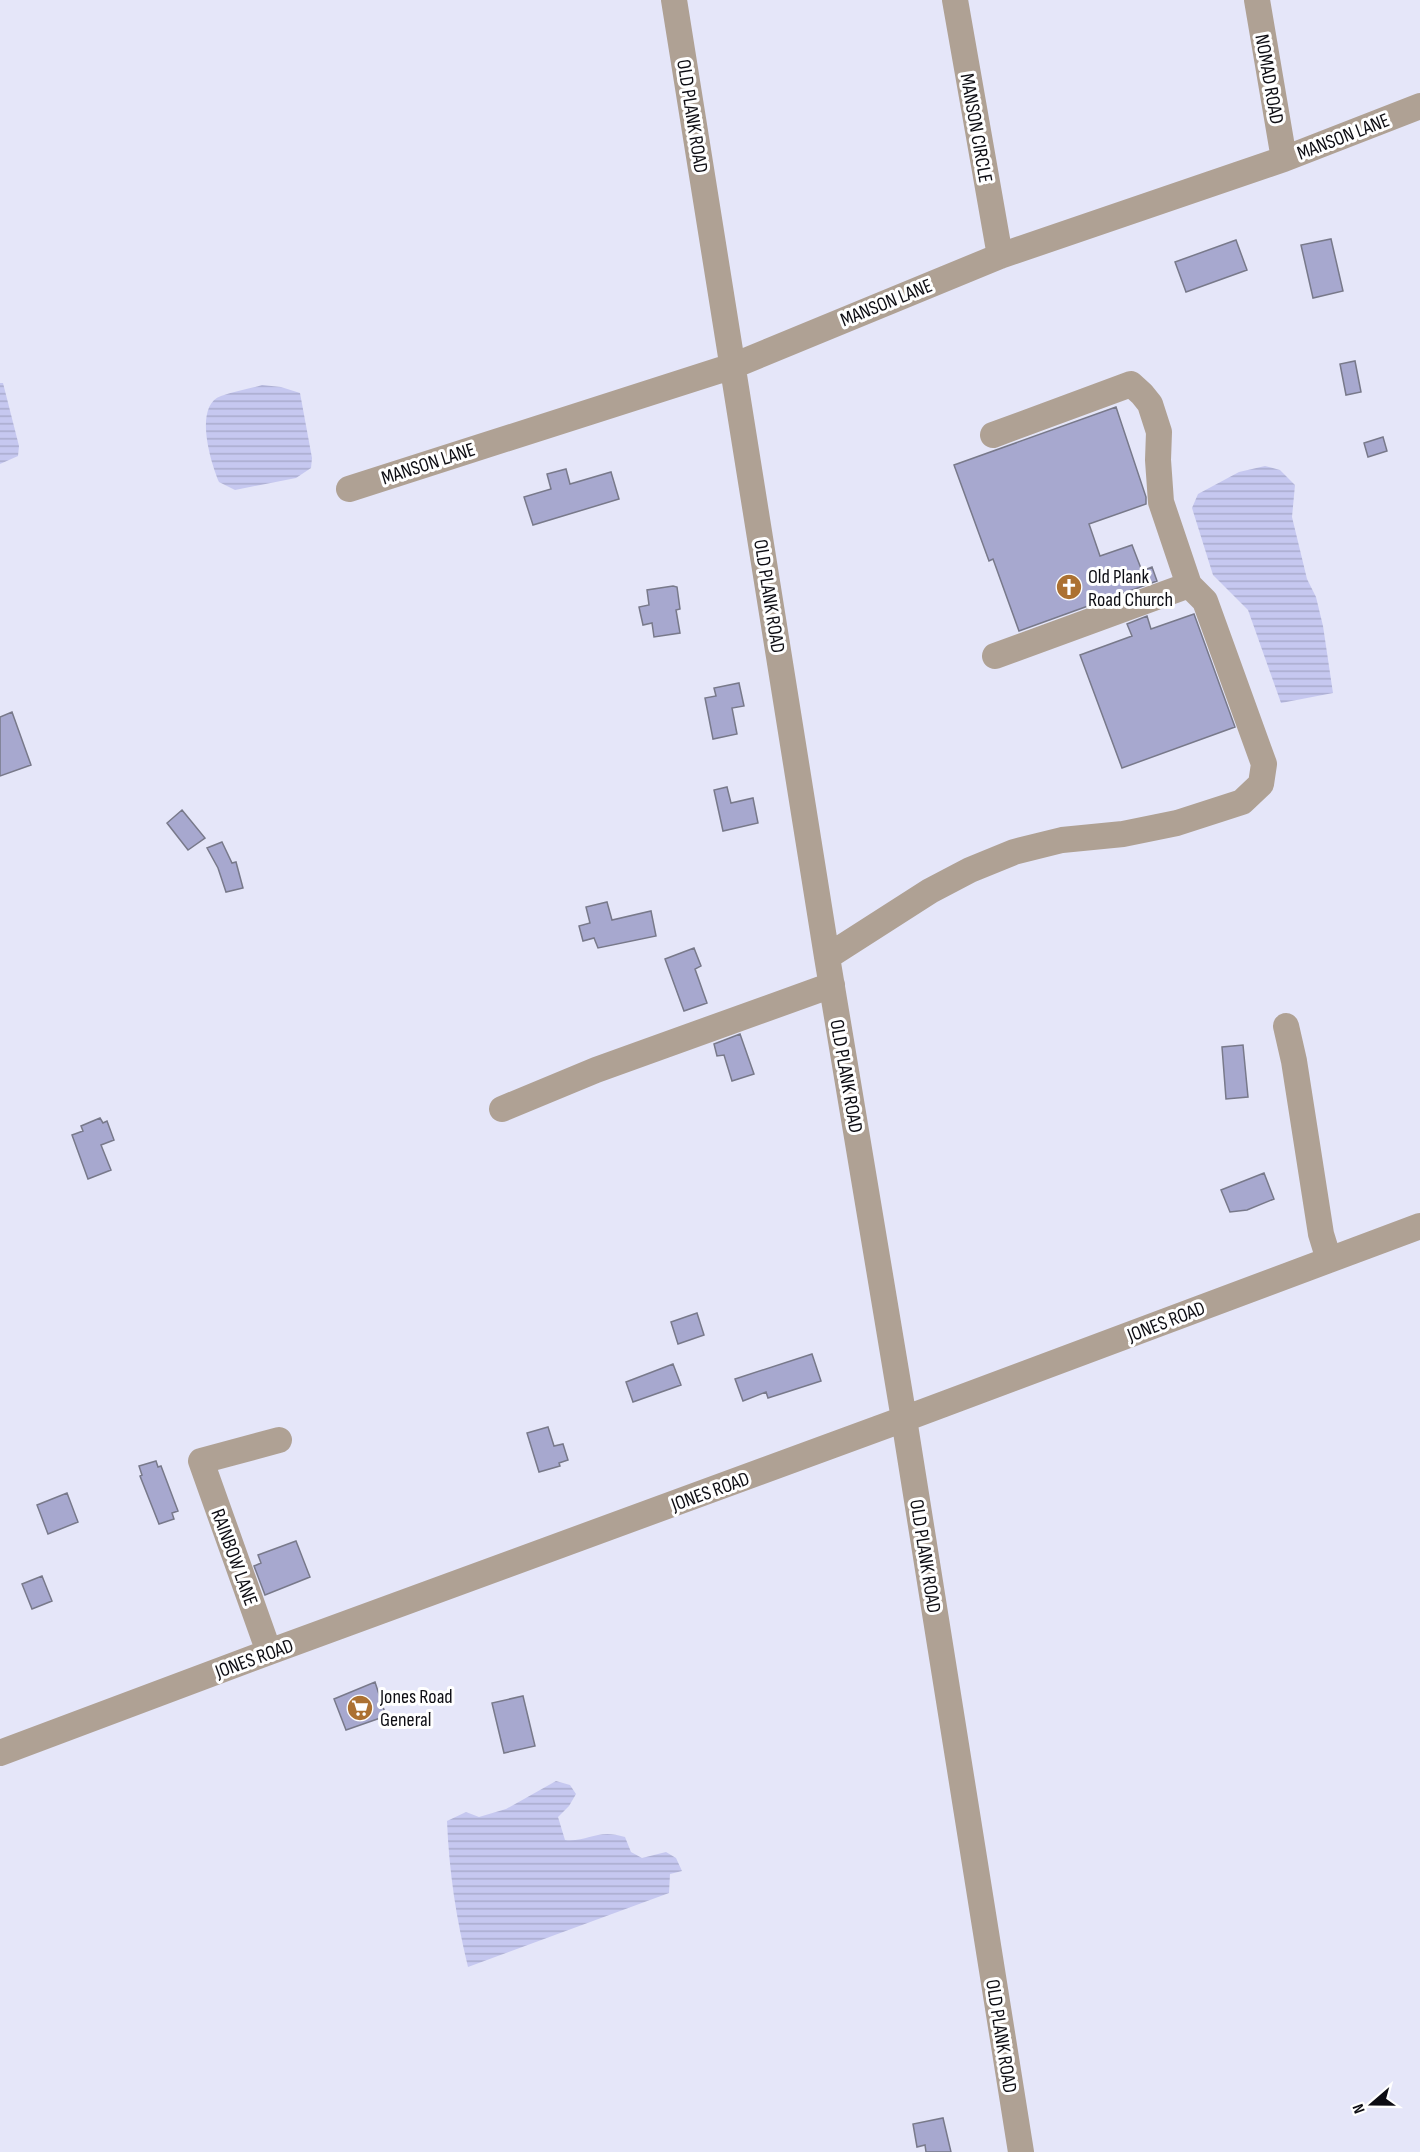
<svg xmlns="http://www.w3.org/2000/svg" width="1420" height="2152" font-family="'Sofia Sans Condensed',sans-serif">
	<defs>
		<pattern id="water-rules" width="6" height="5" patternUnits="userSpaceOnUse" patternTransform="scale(1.5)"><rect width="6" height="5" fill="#c6c8f0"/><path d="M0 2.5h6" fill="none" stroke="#a9abcd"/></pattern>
	</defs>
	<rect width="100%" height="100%" fill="#e5e6f9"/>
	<!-- water -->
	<path fill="url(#water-rules)" d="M0 383H3L19 446 18 456 0 464Z
		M262 385 281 387 300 393 312 458 311 468 296 478 235 490 219 482C211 463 193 406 221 396 234 391 249 389 262 385Z
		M1265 466 1280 470 1295 485 1292 517 1307 579 1316 597 1323 626 1333 693 1281 703 1248 610 1213 575 1192 508 1198 494 1239 472Z
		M556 1781 570 1785 576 1794 569 1806 558 1817 565 1840C590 1842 597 1828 625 1837L631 1852 642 1858 666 1852 676 1858 682 1871 670 1874 669 1893 468 1967C456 1918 449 1871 447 1821L466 1812 479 1817 506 1809Z"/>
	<!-- building -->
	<path fill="#a7a8cf" stroke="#78798a" stroke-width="1.5" d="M1331 239 1343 291 1313 298 1301 245Z
		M1236 240 1247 270 1186 292 1175 262Z
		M1355 361 1361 392 1346 395 1340 364Z
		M1116 407 1146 497V504L1089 524 1100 556 1132 545 1142 571 1152 567 1157 581 1019 631 993 559 989 561 954 465Z
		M1383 437 1387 451 1368 457 1364 443Z
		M566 469 570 484 611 472 619 499 533 525 524 497 551 489 547 474Z
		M673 586 677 587 680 609 676 610 680 633 654 637 652 623 643 625 639 607 649 605 647 590Z
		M1194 614 1235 727 1122 768 1080 655 1132 636 1127 624 1147 616 1151 629Z
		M739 683 744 706 732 708 737 734 713 739 705 698 716 696 714 688Z
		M12 712 31 765 0 776V717Z
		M727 787 731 803 753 798 758 823 723 831 714 790Z
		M182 810 205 838 188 850 167 823Z
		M222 842 232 863 236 862 243 888 226 892 218 868 207 848Z
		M607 902 612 920 651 911 656 936 598 948 594 938 583 941 579 926 590 923 586 907Z
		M694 948 701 966 695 969 707 1003 684 1011 665 959Z
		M740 1034 754 1074 732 1081 724 1055 717 1056 714 1044Z
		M1243 1045 1248 1097 1226 1099 1222 1047Z
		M100 1118 103 1123 107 1121 114 1140 101 1145 111 1170 88 1179 72 1135 83 1131 81 1126Z
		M1264 1173 1274 1199 1247 1210 1230 1212 1221 1190Z
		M697 1313 704 1335 678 1344 671 1322Z
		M812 1354 821 1381 768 1398 766 1392 743 1401 735 1379Z
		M673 1364 681 1385 633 1402 626 1382Z
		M548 1427 554 1446 563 1444 568 1460 559 1463 560 1466 539 1472 527 1433Z
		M156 1461 158 1467 161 1466 178 1511 172 1513 174 1519 159 1524 140 1476 142 1475 139 1466Z
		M67 1493 78 1522 48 1534 37 1505Z
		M296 1541 310 1577 265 1595 254 1566 261 1563 258 1555Z
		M42 1576 52 1601 32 1609 22 1584Z
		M375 1682 386 1716 346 1730 334 1699Z
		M523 1696 535 1746 504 1753 492 1703Z
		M943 2118 951 2152H926L925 2145 917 2147 913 2124Z"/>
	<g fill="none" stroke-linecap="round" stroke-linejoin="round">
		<!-- minor -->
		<path stroke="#afa194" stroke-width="26" d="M674 0 827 957 904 1419 1021 2152
			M955 0 1000 256
			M1257 0 1284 159
			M349 489 733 366 1000 256 1284 159 1420 106
			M995 656 1189 585
			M827 957 930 891 970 870 1014 852 1062 840 1123 834 1177 823 1242 802 1261 784 1264 764 1205 601 1189 585 1161 502 1158 460 1159 432 1150 404 1142 394 1131 384 993 435
			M1286 1026 1294 1061 1321 1234 1329 1260
			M502 1109 596 1070 832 985
			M269 1652 201 1461 279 1440
			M0 1753 269 1652 904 1419 1420 1226"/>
	</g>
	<!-- icons -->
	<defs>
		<g id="church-disc" transform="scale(1.35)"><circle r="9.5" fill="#ac7132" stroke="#fff"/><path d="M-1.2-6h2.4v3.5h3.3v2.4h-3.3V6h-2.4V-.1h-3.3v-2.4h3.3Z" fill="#fff"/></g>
		<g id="supermarket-disc" transform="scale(1.35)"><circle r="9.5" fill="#ac7132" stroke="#fff"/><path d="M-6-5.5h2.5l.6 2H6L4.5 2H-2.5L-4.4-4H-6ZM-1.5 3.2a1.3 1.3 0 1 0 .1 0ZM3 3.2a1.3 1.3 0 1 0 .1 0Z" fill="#fff"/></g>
	</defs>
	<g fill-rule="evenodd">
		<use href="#church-disc" x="1069" y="587"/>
		<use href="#supermarket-disc" x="360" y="1708"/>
	</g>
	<g text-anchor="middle" stroke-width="6" stroke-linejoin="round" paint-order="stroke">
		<!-- street labels -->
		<g font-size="20" fill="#0d0d13" stroke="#fff">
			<text transform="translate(1270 79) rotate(80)" y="7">NOMAD ROAD</text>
			<text transform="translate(693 116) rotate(81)" y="7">OLD PLANK ROAD</text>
			<text transform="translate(977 128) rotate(80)" y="7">MANSON CIRCLE</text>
			<text transform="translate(1343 136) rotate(-21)" y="7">MANSON LANE</text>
			<text transform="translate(886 302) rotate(-22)" y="7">MANSON LANE</text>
			<text transform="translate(428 463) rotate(-18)" y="7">MANSON LANE</text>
			<text transform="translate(770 596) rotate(81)" y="7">OLD PLANK ROAD</text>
			<text transform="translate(847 1076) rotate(80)" y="7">OLD PLANK ROAD</text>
			<text transform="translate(1166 1321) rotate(-21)" y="7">JONES ROAD</text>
			<text transform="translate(710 1491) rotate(-20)" y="7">JONES ROAD</text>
			<text transform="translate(926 1556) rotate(81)" y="7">OLD PLANK ROAD</text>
			<text transform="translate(235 1557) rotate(70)" y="7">RAINBOW LANE</text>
			<text transform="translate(254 1658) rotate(-20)" y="7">JONES ROAD</text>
			<text transform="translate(1002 2036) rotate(81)" y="7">OLD PLANK ROAD</text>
		</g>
		<!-- poi labels -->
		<g font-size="20" fill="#0d0d13" stroke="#fff" text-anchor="start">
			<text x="1088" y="583">Old Plank<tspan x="1088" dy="23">Road Church</tspan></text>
			<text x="380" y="1703">Jones Road<tspan x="380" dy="23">General</tspan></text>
		</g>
	</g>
	<!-- north arrow -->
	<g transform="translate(1372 2104) rotate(250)" stroke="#ffffff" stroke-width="4.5" paint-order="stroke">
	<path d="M0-4.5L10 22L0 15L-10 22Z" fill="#0d0d13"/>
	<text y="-9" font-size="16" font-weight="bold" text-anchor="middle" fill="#0d0d13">N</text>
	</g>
</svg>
